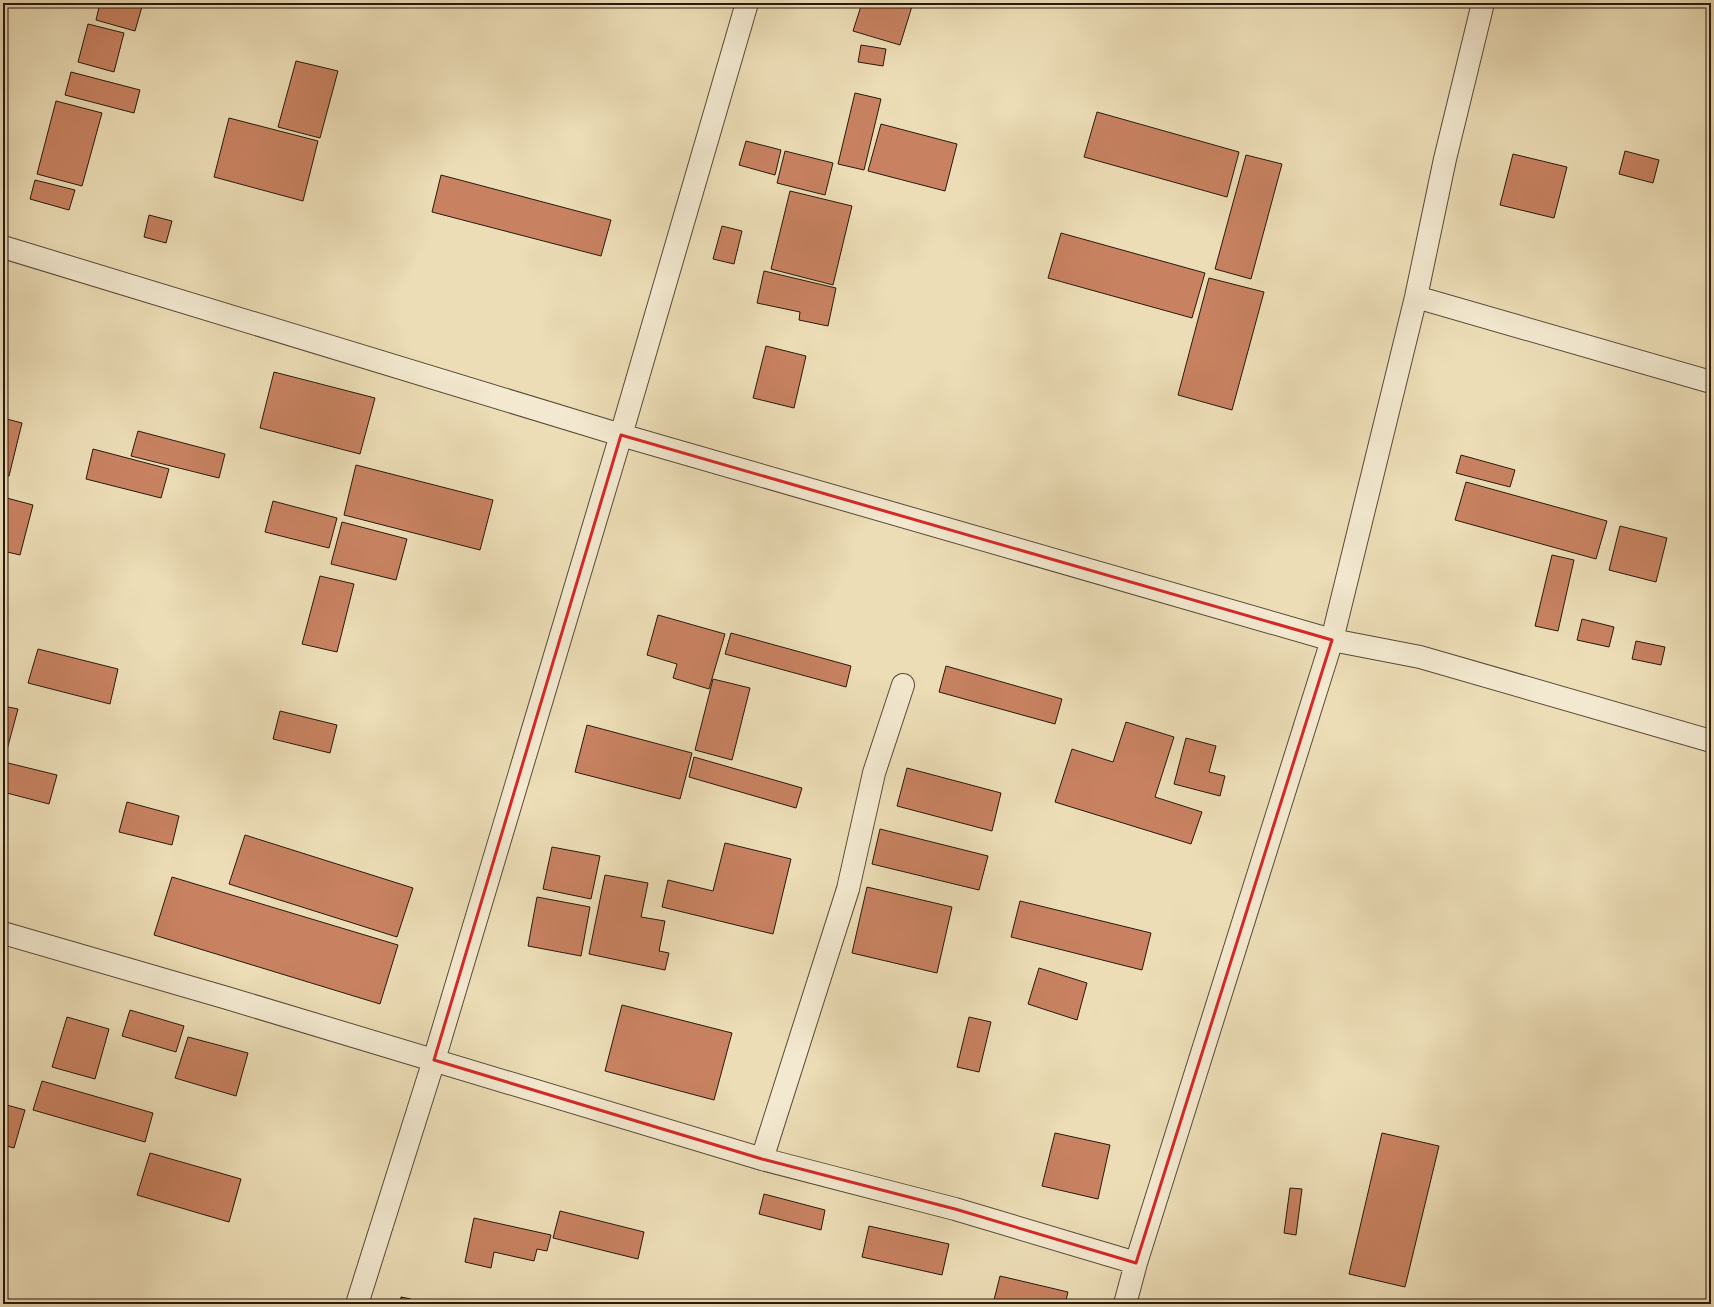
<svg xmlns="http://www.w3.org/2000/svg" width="1714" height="1307" font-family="'Sorts Mill Goudy',serif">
	<rect width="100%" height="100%" fill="#ecddb6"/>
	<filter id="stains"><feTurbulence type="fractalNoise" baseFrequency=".005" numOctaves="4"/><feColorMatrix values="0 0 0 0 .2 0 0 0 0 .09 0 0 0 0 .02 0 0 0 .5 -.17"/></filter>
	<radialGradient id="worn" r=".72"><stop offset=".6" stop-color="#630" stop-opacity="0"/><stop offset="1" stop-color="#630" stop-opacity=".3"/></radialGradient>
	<!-- building -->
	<path fill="#c88261" stroke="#28190c" d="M100 3H143L135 31 96 20Z
		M862 3H913L900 45 853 31Z
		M88 24 124 33 114 72 78 62Z
		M861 45 886 49 883 66 858 62Z
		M296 61 338 71 320 138 278 127Z
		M71 72 140 90 134 113 65 95Z
		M855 93 881 99 864 170 838 164Z
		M56 101 102 113 82 186 37 174Z
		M1097 112 1239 152 1227 197 1084 157Z
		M229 118 318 141 303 201 214 177Z
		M881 124 957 144 945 191 868 171Z
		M746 141 781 150 775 175 739 165Z
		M785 151 833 163 825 195 777 183Z
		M1625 151 1659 160 1653 183 1619 174Z
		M1513 154 1567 167 1554 218 1500 205Z
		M1246 155 1282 164 1251 279 1215 269Z
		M441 175 611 220 601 256 432 212Z
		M35 180 75 190 69 210 30 199Z
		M790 191 852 206 833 285 771 269Z
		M149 215 172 221 166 243 144 237Z
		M722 226 742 231 734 264 713 259Z
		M1061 233 1205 273 1192 318 1048 278Z
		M764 271 836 288 828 326 799 320 800 312 757 303Z
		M1209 278 1264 292 1232 410 1178 395Z
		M766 346 806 356 794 408 753 398Z
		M274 372 375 398 360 454 260 428Z
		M3 418 22 423 9 476 3 475Z
		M138 431 225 454 219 478 131 456Z
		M93 449 169 469 161 498 86 479Z
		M1461 455 1515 470 1510 487 1456 473Z
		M356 465 493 500 480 550 344 515Z
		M1466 482 1607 521 1596 559 1455 520Z
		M3 497 33 505 20 555 3 551Z
		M273 501 337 518 329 548 265 532Z
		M342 522 407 539 396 580 331 564Z
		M1620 526 1667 538 1656 582 1609 570Z
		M1552 555 1574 560 1558 631 1535 626Z
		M320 576 354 584 337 652 302 644Z
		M658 615 725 634 709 689 673 678 677 664 647 655Z
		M1582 619 1614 627 1609 647 1577 640Z
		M731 633 851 666 846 687 725 654Z
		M1636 641 1665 647 1661 665 1632 659Z
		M38 649 118 669 110 704 28 683Z
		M946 666 1062 699 1055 724 939 692Z
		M713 679 750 688 732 760 695 750Z
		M3 706 18 709 5 757H3Z
		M280 711 337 725 330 753 273 739Z
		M1126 722 1174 737 1155 797 1202 812 1191 844 1055 802 1072 749 1113 762Z
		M587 725 692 753 680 799 575 772Z
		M1186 738 1216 746 1209 772 1225 776 1220 796 1174 784Z
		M694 757 802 788 796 808 689 777Z
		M4 762 57 775 49 804 3 792V767Z
		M907 768 1001 793 992 831 897 806Z
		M127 802 179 816 172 845 119 832Z
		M880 829 988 856 979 890 872 864Z
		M245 835 413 888 397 937 229 884Z
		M725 843 791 859 773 934 662 907 668 880 713 891Z
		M552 847 600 856 591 899 543 889Z
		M605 875 648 883 641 917 665 921 659 951 669 953 665 970 589 954Z
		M172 877 398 945 380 1004 154 935Z
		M867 887 952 907 937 973 852 953Z
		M537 897 590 907 581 956 528 946Z
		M1020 901 1151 933 1142 970 1011 937Z
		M1039 968 1087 983 1077 1020 1028 1004Z
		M622 1005 732 1033 714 1100 605 1071Z
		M130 1010 184 1026 176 1052 122 1036Z
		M67 1017 109 1029 95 1079 52 1067Z
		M969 1017 991 1022 979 1072 957 1067Z
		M188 1037 248 1053 236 1096 175 1078Z
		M42 1081 153 1113 145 1142 33 1110Z
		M3 1104 25 1110 14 1148 3 1145Z
		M1055 1133 1110 1145 1098 1199 1042 1186Z
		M1382 1133 1439 1146 1405 1287 1349 1274Z
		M150 1153 241 1179 229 1222 137 1195Z
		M1290 1188 1302 1189 1296 1235 1284 1233Z
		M764 1194 825 1210 821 1230 759 1214Z
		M560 1211 644 1232 638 1259 553 1238Z
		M474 1218 551 1235 547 1251 537 1249 534 1261 494 1252 491 1268 465 1262Z
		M869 1226 949 1244 942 1275 862 1257Z
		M1000 1276 1068 1292 1065 1304H993Z
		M401 1297 411 1299 410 1304H400Z"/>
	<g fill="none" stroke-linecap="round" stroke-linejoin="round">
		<!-- minor casing -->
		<g stroke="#594a36" stroke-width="24">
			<path id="minor" d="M3 247 621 435 1332 640 1420 657 1711 741
				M1416 297 1711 382
				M3 933 227 998 762 1159 955 1209 1136 1263
				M762 1159 848 889 874 773 903 685
				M357 1304 434 1060 621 435 747 3
				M1125 1304 1136 1263 1332 640 1416 297 1445 159 1483 3"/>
		</g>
		<!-- minor -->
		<use href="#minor" stroke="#f3e9d0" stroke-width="22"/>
	</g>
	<!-- marked area -->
	<path fill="none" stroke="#d62828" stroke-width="3" stroke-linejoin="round" d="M621 435 1332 640 1136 1263 955 1209 762 1159 434 1060Z"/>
	<!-- margin -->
	<rect width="1714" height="1307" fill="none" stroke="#ecddb6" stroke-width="16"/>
	<rect x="4" y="4" width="1706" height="1299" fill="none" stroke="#28190c" stroke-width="2"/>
	<rect x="8" y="8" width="1698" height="1291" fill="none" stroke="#28190c"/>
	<rect width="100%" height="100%" filter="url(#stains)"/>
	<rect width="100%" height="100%" fill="url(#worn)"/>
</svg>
